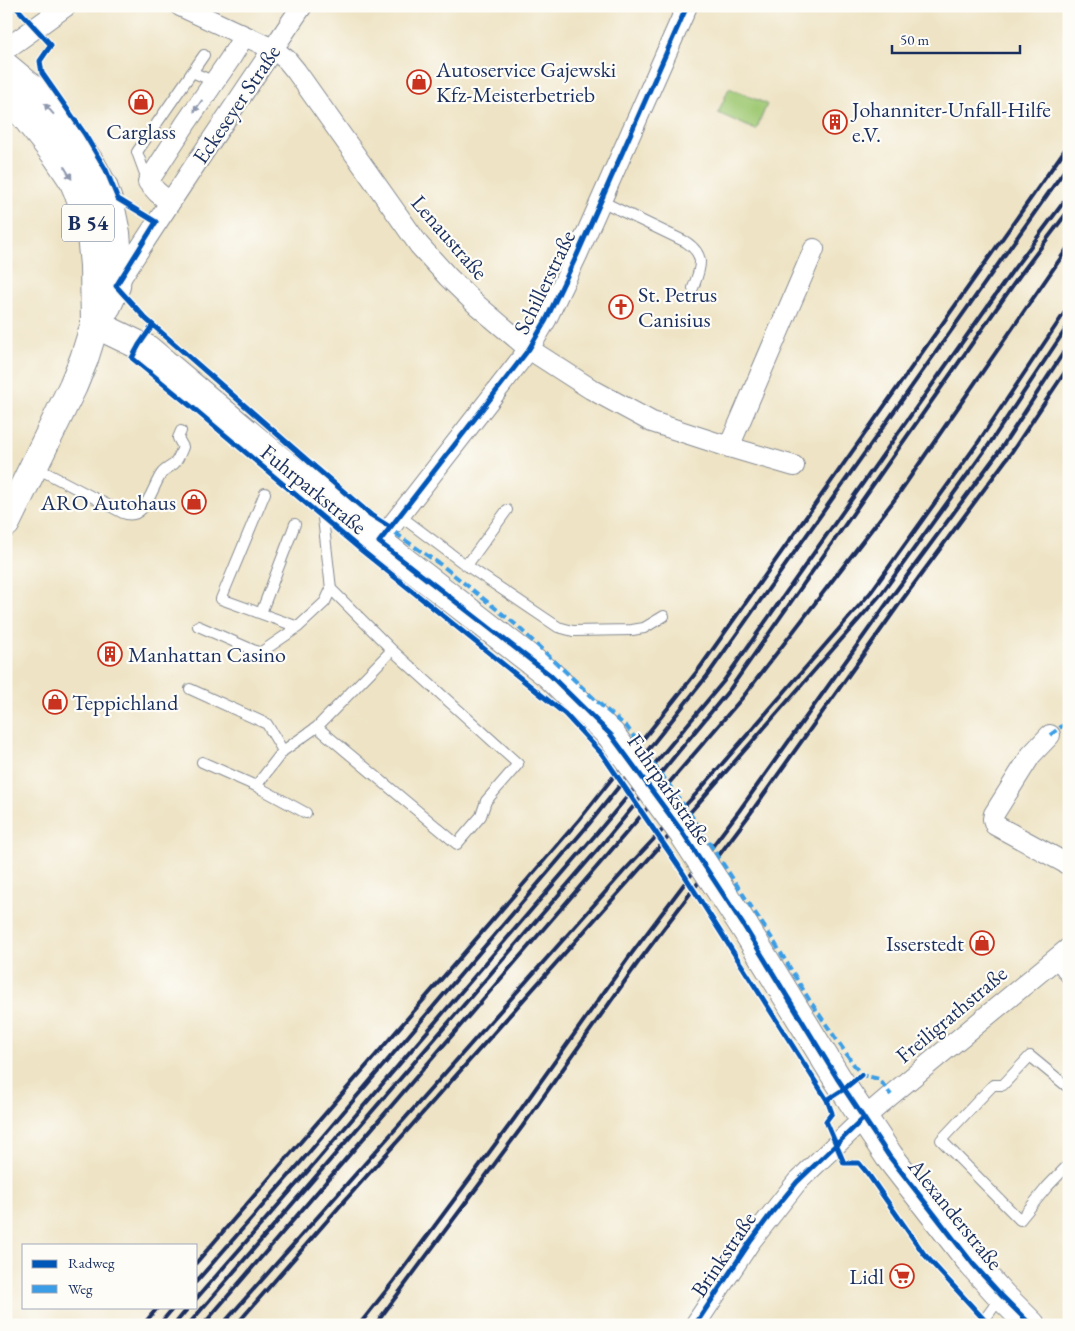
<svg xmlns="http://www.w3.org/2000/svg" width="1075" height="1331" font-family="'EB Garamond',serif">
	<rect width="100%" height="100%" fill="#fdfcf7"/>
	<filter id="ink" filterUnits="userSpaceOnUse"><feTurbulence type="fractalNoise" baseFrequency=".02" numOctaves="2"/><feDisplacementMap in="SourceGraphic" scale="10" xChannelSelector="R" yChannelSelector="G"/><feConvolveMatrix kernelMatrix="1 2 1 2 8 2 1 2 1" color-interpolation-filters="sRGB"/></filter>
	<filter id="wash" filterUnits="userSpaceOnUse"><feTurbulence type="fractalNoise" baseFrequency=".0096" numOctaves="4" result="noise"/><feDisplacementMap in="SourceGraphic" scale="20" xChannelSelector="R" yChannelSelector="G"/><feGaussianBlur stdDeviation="1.12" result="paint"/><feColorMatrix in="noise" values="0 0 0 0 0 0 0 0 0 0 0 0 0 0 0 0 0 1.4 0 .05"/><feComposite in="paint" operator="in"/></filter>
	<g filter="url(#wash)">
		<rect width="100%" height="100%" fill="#eee3c4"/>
		<!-- park -->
		<path fill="#a1ca76" stroke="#5e7c6a" d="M729 88 767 104 756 130 718 113Z"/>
	</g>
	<g filter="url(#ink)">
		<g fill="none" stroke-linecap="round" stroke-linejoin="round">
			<!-- lane casing -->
			<g stroke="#848991" stroke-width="12">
				<path id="lane" d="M192 72 215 82
					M148 182 137 152 204 55
					M601 201 686 242C707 256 700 269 693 288
					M35 467 123 513C146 522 152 486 162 473 165 469 170 467 174 464 178 460 181 452 183 447L178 438 181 431
					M265 493 221 599 298 627 325 602 331 589 323 518 331 504
					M399 515 463 563 470 561 507 510
					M463 563 558 627 573 631 632 630 644 628 664 616
					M331 589 392 650 518 764 486 801 481 816 457 844 317 727 392 650
					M261 613 295 524
					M198 626 260 653 298 627
					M190 689 267 724 283 751 317 727
					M202 762 256 786 283 751
					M256 786 306 813
					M1054 960 1069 981
					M1069 1088 1030 1056 1003 1085H993L941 1140 1020 1220 1047 1187 1069 1164
					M984 1320 1001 1297"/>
			</g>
			<!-- street casing -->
			<g stroke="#848991" stroke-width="22">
				<path id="street" d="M180 6 273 49 287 60 296 71 419 245 448 277 478 306 529 349 591 389 652 422 729 447 794 466
					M6 49 66 6
					M170 203 157 192 148 182 186 123 230 59 244 36
					M117 284C177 190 240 98 302 6
					M729 447 814 249
					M379 542 529 349 546 320 577 255 687 6
					M1050 735 1031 755 994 814 993 819 995 825 1069 865
					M695 1325 750 1242 797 1182 864 1118 891 1095 1069 948"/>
			</g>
			<!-- secondary casing -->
			<g stroke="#848991" stroke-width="30">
				<path id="secondary" d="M95 324 147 349 285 465 379 542 550 675 611 735
					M744 926 837 1078 889 1156 973 1264 1002 1296 1031 1325"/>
			</g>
			<!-- primary casing -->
			<g stroke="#848991" stroke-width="30">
				<path id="primary" d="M6 67 30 87 68 131 91 164 103 186 111 209 116 233 118 258 116 286 107 306 95 324 84 359 73 386 6 523
					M6 85 13 101 57 156 73 180 84 206 91 235 94 265 95 324"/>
			</g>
			<!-- lane -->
			<use href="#lane" stroke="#fff" stroke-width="10"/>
			<!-- street -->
			<use href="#street" stroke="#fff" stroke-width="20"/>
			<!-- secondary -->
			<use href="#secondary" stroke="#fff" stroke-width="28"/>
			<!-- primary -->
			<use href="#primary" stroke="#fff" stroke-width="28"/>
			<!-- rail -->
			<path stroke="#1b2f5e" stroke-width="4" d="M196 1263 579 820 699 669 1069 144
				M196 1282 300 1163 589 824 707 676 1069 164
				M196 1299 308 1171 597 833 723 682 1013 270 1069 195
				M143 1325 158 1307
				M159 1325 174 1307
				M174 1325 189 1307
				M188 1325 605 841 730 689 1020 275 1069 210
				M203 1325 743 697 895 499 1069 246
				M222 1325 624 871 696 794 871 592 977 444 1069 306
				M236 1325 340 1206 702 799 882 593 988 446 1069 324
				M359 1325 393 1282 514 1119 629 957 739 811 890 599 1000 450 1069 344
				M375 1325 522 1127 637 964 747 818 900 603 1011 453 1069 366"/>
			<!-- secondary-bridge casing -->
			<g stroke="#848991" stroke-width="30" stroke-linecap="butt">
				<path id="secondary-bridge" d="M611 735 683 833 744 926"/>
			</g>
			<!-- secondary-bridge -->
			<use href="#secondary-bridge" stroke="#fff" stroke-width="28"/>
			<!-- quiet -->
			<path stroke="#3b9de6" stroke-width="4" stroke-dasharray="8 4" stroke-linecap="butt" d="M386 525 402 538 444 567 515 624 603 707 627 727 693 818 773 940 810 1001 861 1075 879 1079 891 1095
				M1050 735 1069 721"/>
			<!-- cycleway casing -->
			<g stroke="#fdfcf7" stroke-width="8">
				<path id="cycleway" d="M687 6 577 255 546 320 529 349 379 542 550 675 611 735 683 833 744 926 837 1078 889 1156 973 1264 1002 1296 1031 1325
					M6 7 15 6 51 45 40 61 42 73 84 133 106 170 118 199 156 222 116 286 146 319 315 467 371 515 390 527
					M153 325 139 345 132 358 193 408 360 549 565 714 602 754 678 865 827 1100
					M861 1075 844 1089 827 1100 832 1113 826 1121 844 1163H859L868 1174 924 1254 989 1325
					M695 1325 750 1242 770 1215 797 1182 864 1118"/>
			</g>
			<!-- cycleway -->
			<use href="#cycleway" stroke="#0057b8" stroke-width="5"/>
		</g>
		<!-- one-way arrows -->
		<defs><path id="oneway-solid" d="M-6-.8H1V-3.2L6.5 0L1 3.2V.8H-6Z" transform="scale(1.25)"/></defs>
		<g fill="#8d97ae">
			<use href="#oneway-solid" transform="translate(198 106) rotate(125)"/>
			<use href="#oneway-solid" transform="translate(49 109) rotate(-131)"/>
			<use href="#oneway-solid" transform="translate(68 173) rotate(58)"/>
		</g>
	</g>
	<!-- icons -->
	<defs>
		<g id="shop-ring" transform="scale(1.25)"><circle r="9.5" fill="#fdfcf7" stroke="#c8321e" stroke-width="1.5"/><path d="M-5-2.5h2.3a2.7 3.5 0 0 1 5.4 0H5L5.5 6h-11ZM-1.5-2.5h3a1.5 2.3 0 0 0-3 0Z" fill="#c8321e"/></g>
		<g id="building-ring" transform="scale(1.25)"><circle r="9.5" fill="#fdfcf7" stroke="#c8321e" stroke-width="1.5"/><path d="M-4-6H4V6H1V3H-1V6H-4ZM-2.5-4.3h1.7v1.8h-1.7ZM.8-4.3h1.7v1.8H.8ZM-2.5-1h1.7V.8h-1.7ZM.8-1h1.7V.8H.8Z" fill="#c8321e"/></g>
		<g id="church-ring" transform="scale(1.25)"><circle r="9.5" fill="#fdfcf7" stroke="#c8321e" stroke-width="1.5"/><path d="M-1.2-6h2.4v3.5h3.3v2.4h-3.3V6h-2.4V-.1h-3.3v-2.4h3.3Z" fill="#c8321e"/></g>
		<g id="supermarket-ring" transform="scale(1.25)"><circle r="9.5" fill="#fdfcf7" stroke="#c8321e" stroke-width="1.5"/><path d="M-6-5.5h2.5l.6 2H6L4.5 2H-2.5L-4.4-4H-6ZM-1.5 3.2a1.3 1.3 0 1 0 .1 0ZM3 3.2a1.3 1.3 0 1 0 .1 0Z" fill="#c8321e"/></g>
	</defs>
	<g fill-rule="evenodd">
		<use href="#shop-ring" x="419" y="82"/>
		<use href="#shop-ring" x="141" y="102"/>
		<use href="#building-ring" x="835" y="122"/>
		<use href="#church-ring" x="621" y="307"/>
		<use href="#shop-ring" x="194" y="502"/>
		<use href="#building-ring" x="110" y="654"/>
		<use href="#shop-ring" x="55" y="702"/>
		<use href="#shop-ring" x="982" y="943"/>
		<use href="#supermarket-ring" x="902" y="1276"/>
	</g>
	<g text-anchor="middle" stroke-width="4.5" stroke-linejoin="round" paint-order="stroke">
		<!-- shield labels -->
		<rect fill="#fdfcf7" stroke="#5f6c8c" stroke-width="1" x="62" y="204.5" width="52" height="37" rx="4"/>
		<g font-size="21" font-weight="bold" fill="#1b2f5e">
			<text x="88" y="230">B 54</text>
		</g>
		<!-- poi labels -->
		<g font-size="22" fill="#1b2f5e" stroke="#fdfcf7" text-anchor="start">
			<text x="436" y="77">Autoservice Gajewski<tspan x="436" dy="25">Kfz-Meisterbetrieb</tspan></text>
			<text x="852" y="117">Johanniter-Unfall-Hilfe<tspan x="852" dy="25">e.V.</tspan></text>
			<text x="141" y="139" text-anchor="middle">Carglass</text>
			<text x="638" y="302">St. Petrus<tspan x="638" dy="25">Canisius</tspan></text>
			<text x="176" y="510" text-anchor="end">ARO Autohaus</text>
			<text x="128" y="662">Manhattan Casino</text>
			<text x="72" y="710">Teppichland</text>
			<text x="964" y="951" text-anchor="end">Isserstedt</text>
			<text x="884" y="1284" text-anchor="end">Lidl</text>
		</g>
		<!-- street labels -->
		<g font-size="22" fill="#1b2f5e" stroke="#fdfcf7">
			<text transform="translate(236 104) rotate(-56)" y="8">Eckeseyer Straße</text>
			<text transform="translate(450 237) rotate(49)" y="8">Lenaustraße</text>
			<text transform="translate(544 282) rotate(-64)" y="8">Schillerstraße</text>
			<text transform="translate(314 489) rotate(39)" y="8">Fuhrparkstraße</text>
			<text transform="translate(670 789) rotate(55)" y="8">Fuhrparkstraße</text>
			<text transform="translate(951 1014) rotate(-40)" y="8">Freiligrathstraße</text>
			<text transform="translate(956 1214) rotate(51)" y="8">Alexanderstraße</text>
			<text transform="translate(723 1254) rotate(-56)" y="8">Brinkstraße</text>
		</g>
	</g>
	<!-- margin -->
	<rect width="1075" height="1331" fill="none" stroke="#fdfcf7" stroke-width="25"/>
	<!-- legend -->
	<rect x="22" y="1244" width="175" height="65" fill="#fdfcf7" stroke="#a3aaba"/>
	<rect x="32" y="1260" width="25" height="8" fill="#0057b8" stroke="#a3aaba"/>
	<text x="68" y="1268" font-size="15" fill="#1b2f5e">Radweg</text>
	<rect x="32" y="1285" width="25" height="8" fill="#3b9de6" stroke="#a3aaba"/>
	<text x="68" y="1294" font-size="15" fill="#1b2f5e">Weg</text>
	<!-- scale -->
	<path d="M892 45v8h128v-8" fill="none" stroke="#1b2f5e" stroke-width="2.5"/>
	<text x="900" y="45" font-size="15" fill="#1b2f5e" stroke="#fdfcf7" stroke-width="4" paint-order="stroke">50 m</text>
</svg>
